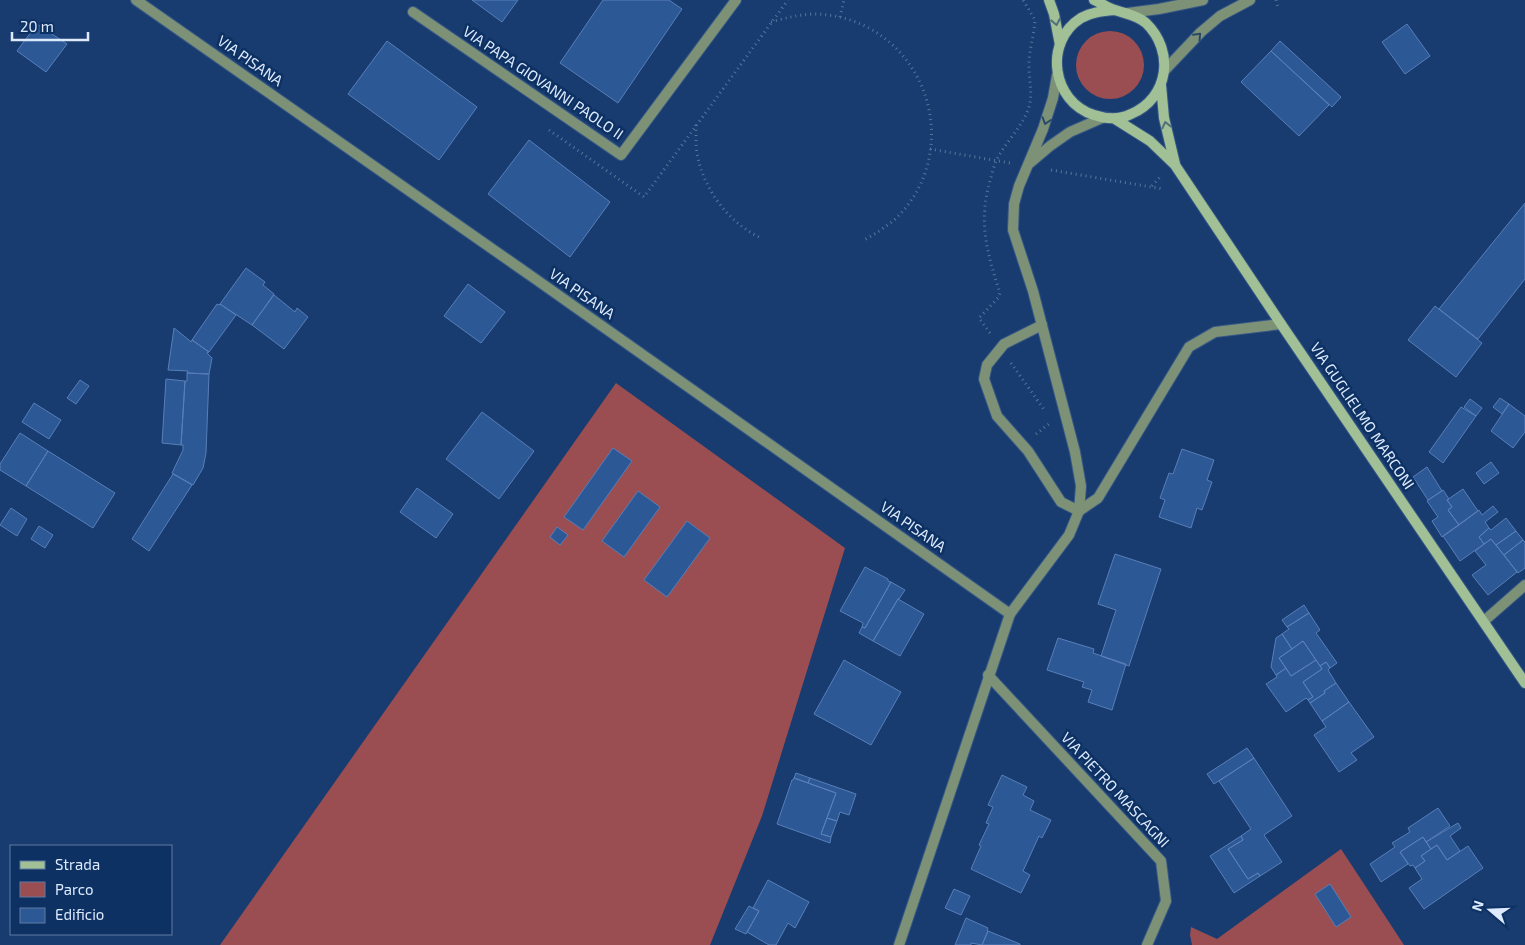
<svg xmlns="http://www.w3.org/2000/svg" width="1525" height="945" font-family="'Exo 2',sans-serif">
	<rect width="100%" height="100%" fill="#183c6f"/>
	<!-- green -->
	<path fill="#9a4e52" d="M1076 65a34 34 0 1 1 68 0a34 34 0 1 1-68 0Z
		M616 383 845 548 762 816 710 945H220Z
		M1341 849 1404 945H1192L1190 935 1191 927 1217 939Z"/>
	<!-- building -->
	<path fill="#2c5896" stroke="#587fb8" d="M472 0H518L502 22Z
		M603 0H669L682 9 618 103 560 63Z
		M37 24 67 44 46 72 17 51Z
		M1407 24 1430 56 1405 74 1382 42Z
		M387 41 477 107 439 160 348 94Z
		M1280 41 1341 97 1332 107 1271 51Z
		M1271 51 1329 105 1299 136 1241 82Z
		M529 140 610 202 570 257 488 194Z
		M1525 203V279L1478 339 1439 309Z
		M246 268 265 282 263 285 274 294 252 325 220 304Z
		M468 284 505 312 481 343 444 316Z
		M274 295 295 312 297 308 308 317 284 349 252 325Z
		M217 304 219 305 220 304 236 315 209 352 192 340Z
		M1435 306 1482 343 1456 377 1408 340Z
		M174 328 189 340 191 342 192 340 209 352 207 353 212 358 209 374 187 373 188 371 168 370Z
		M187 373 209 374 206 453 203 468 193 485 172 473 183 450V445H181L185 381H187Z
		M166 379 185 381 181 445 162 443Z
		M80 380 89 386 76 404 67 398Z
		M1500 398 1509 404 1502 414 1493 407Z
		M1470 399 1482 408 1476 416 1464 407Z
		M34 403 61 420 49 439 22 422Z
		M1509 404 1525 416V432L1513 448 1491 431Z
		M1461 407 1476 416 1443 463 1429 452Z
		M482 412 534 451 499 499 446 459Z
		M20 433 48 451 26 486 0 470V464Z
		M613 448 632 461 583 530 564 517Z
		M1182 449 1214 460 1207 480 1212 482 1202 510 1197 508 1191 528 1159 517 1165 500 1160 498 1169 473 1173 474Z
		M48 451 115 493 93 528 26 486Z
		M1491 462 1499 473 1484 484 1476 473Z
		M1427 467 1442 491 1428 500 1413 477Z
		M173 474 192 485 149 551 132 539Z
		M417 488 453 514 436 538 400 512Z
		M1463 489 1478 511 1459 525 1448 510 1452 507 1447 500Z
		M1443 490 1449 499 1447 500 1452 507 1448 510 1459 525 1442 537 1432 521 1438 517 1427 501Z
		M638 491 660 507 624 557 602 541Z
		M1493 506 1498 512 1485 522 1489 528 1479 537 1484 544 1460 561 1443 536 1479 510 1482 515Z
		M11 508 27 519 17 536 0 525Z
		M1506 518 1516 531 1496 545 1491 539 1484 544 1479 537 1489 528 1491 530Z
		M687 521 710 538 667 597 644 580Z
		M39 526 53 535 45 548 31 539Z
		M557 527 568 535 560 545 550 537Z
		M1516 531 1523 540 1504 555 1496 545Z
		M1491 539 1517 572 1488 595 1472 575 1486 565 1475 551Z
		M1523 540 1525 542V568L1518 573 1504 555Z
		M1115 554 1161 569 1129 666 1101 656 1116 610 1098 604Z
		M865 567 888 579V581L891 582 865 628 862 627 863 623 840 611Z
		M891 582 905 590 899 599H898L873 641 859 633 862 627 865 628Z
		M898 599 924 614 900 656 873 641Z
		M1304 605 1309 613 1287 627 1282 620Z
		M1309 613 1320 630 1316 633 1337 663 1330 668 1326 662 1320 666 1303 641 1292 649 1282 634 1289 629 1287 627Z
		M1282 634 1292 649 1279 658 1286 668 1276 675 1271 667 1276 638Z
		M1058 638 1094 649 1093 653 1126 664 1112 710 1088 702 1092 690 1082 687 1084 682 1047 670Z
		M1303 641 1316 660 1291 676 1279 658Z
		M844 660 901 692 871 745 814 714Z
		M1316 660 1322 669 1303 682 1313 697 1308 700 1306 698 1286 712 1266 684 1277 677 1276 675 1286 668 1291 676Z
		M1326 662 1330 668 1328 670 1336 683 1324 691 1325 693 1310 703 1308 700 1313 697 1303 682 1322 669 1320 666Z
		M1336 683 1349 702 1322 721 1310 703 1325 693 1324 691Z
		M1349 702 1374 737 1351 753 1357 760 1339 772 1314 735 1326 727 1322 721Z
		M1247 748 1254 758 1214 784 1207 774Z
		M1254 758 1292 816 1264 835 1282 862 1260 876 1258 873 1248 879 1228 849 1243 840 1241 836 1251 829 1219 781Z
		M796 773 810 778 808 783 794 778Z
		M1002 775 1027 787 1023 795 1034 801 1030 810 1051 820 1042 838 1039 836 1023 871 1030 875 1021 893 971 869 981 846 979 845 989 824 986 823 993 807 988 805Z
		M794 778 836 793 821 834 831 837 830 843 777 824 792 780H793Z
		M810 778 856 794 849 815 840 812 837 821 827 818 836 793 808 783Z
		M1438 808 1450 826 1426 842 1423 837 1400 852 1408 864 1381 882 1370 864 1395 847 1392 843 1410 832 1408 828Z
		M827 818 837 821 831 837 821 834Z
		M1458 823 1461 828 1450 836 1460 851 1447 860 1437 845 1431 849 1426 842Z
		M1241 836 1243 840 1228 849 1248 879 1258 873 1260 876 1234 893 1210 856Z
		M1423 837 1431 849 1421 856 1425 861 1415 868 1413 865 1410 866 1400 852Z
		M1437 845 1447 860 1468 846 1483 868 1424 909 1409 888 1422 879 1415 868 1425 861 1421 856Z
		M768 880 809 902 795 928 788 923 776 945H769L747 932 759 911 753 908Z
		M1330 884 1351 917 1336 927 1315 894Z
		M954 889 970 896 961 915 945 908Z
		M749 906 759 911 746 934 735 929Z
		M966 918 988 928 987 930 988 931 982 945 971 943V945H955Z
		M988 931 1020 944V945H982Z"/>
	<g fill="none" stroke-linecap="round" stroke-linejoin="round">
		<!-- service casing -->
		<g stroke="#385886" stroke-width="12">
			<path id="service" d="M1042 325 1004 344 987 365 984 379 997 416 1028 451 1061 502 1079 511
				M1484 621 1525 585"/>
		</g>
		<!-- minor casing -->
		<g stroke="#385886" stroke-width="12">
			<path id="minor" d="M136 0 534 278 1010 614
				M413 12 621 155 736 0
				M1079 511 1098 498 1189 347 1215 332 1281 324
				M988 675 1161 861 1166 901 1147 945"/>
		</g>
		<!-- tertiary casing -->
		<g stroke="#385886" stroke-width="12">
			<path id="tertiary" d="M1128 13 1159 9 1203 0
				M1164 71 1201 32 1220 16 1250 0
				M1030 163 1050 146 1070 132 1102 118
				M899 945 1010 614 1069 535 1079 511 1081 486 1075 452 1033 291 1013 230 1014 204 1019 186 1043 129 1053 98 1057 75"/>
		</g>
		<!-- secondary casing -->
		<g stroke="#385886" stroke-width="12">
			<path id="secondary" d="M1049 0 1054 14 1060 45
				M1094 0C1101 3 1108 8 1115 10 1126 14 1137 15 1146 23 1175 51 1169 98 1131 114 1119 120 1106 119 1094 115 1052 102 1043 42 1081 18 1092 12 1103 11 1114 10
				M1161 85 1164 118 1175 164
				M1115 119 1150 141 1175 165 1281 324 1525 683"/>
		</g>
		<!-- path -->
		<path stroke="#58759d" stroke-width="3" stroke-dasharray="1 4" stroke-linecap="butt" d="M1276 0 1278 7
			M840 17 844 0
			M771 22C785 18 798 15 812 14 838 14 863 22 883 37 942 81 949 170 894 220 884 228 874 235 862 241
			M696 125C696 131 696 138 696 145 699 183 726 222 761 238
			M549 130 644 197 788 0
			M930 149 1010 163
			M1051 170 1163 189
			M1152 186 1161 176
			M990 333 979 318 998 298 1000 293C987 253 978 222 990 181 992 174 994 165 997 159 1006 142 1021 128 1028 110 1034 94 1028 78 1029 61 1030 47 1034 34 1035 20L1023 0
			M1011 363 1045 411
			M1036 434 1049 424"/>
		<!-- service -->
		<use href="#service" stroke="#7d9177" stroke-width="10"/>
		<!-- minor -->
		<use href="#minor" stroke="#7d9177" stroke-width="10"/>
		<!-- tertiary -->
		<use href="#tertiary" stroke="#7d9177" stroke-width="10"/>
		<!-- secondary -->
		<use href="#secondary" stroke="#a1c096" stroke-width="10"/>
	</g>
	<!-- one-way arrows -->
	<defs><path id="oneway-chevron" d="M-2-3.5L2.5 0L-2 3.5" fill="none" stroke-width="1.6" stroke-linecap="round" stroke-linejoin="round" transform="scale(1.25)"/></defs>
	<g stroke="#50717a">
		<use href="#oneway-chevron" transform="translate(1056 22) rotate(79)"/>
		<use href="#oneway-chevron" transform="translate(1166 125) rotate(-103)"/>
	</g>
	<g stroke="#294968">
		<use href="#oneway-chevron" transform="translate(1198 36) rotate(-47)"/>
		<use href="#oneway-chevron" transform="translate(1046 121) rotate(108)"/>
	</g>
	<g text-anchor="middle" stroke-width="5" stroke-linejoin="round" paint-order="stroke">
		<!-- street labels -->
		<g font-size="15" fill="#ddeafd" stroke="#0d3163">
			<text transform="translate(250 61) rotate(35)" y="5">VIA PISANA</text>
			<text transform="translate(543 83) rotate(34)" y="5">VIA PAPA GIOVANNI PAOLO II</text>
			<text transform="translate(582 294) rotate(35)" y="5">VIA PISANA</text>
			<text transform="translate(1362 416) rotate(56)" y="5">VIA GUGLIELMO MARCONI</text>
			<text transform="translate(913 527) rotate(35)" y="5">VIA PISANA</text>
			<text transform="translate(1115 790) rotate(47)" y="5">VIA PIETRO MASCAGNI</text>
		</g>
	</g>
	<!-- legend -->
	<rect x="10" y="845" width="162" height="90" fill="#0d3163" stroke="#607ba1"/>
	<rect x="20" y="861" width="25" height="8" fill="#a1c096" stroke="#607ba1"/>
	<text x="55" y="870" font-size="15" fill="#ddeafd">Strada</text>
	<rect x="20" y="882" width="25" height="15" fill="#9a4e52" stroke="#607ba1"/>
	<text x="55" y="895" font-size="15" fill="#ddeafd">Parco</text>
	<rect x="20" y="908" width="25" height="15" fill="#2c5896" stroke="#607ba1"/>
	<text x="55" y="920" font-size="15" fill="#ddeafd">Edificio</text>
	<!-- north arrow -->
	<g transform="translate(1490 910) rotate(289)" stroke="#0d3163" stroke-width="4" paint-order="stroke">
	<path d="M0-4L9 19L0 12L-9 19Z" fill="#ddeafd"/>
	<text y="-8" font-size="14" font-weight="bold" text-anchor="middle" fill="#ddeafd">N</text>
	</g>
	<!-- scale -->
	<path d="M12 32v8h76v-8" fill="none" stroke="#ddeafd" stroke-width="2.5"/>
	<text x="20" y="32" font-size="15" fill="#ddeafd" stroke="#0d3163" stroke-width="4" paint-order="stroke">20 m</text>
</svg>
